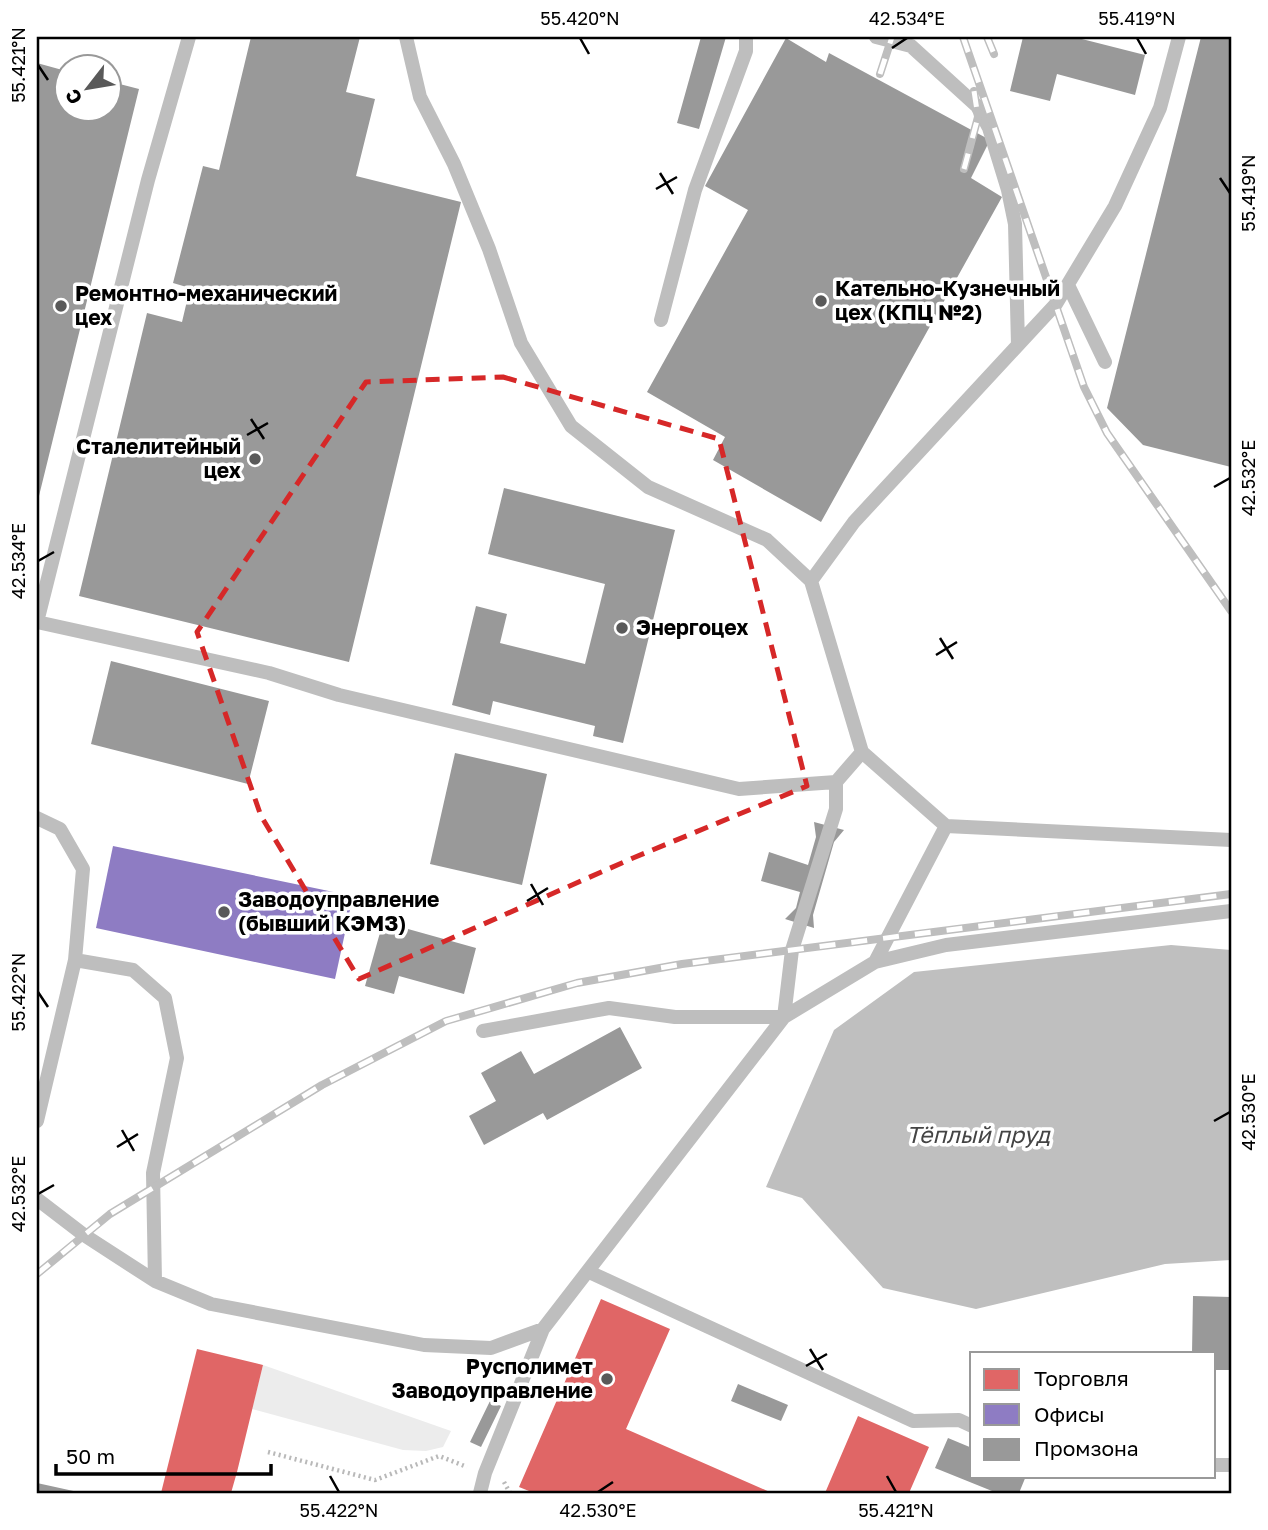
<svg xmlns="http://www.w3.org/2000/svg" width="1268" height="1530" font-family="'Golos Text',sans-serif">
	<rect width="100%" height="100%" fill="#fff"/>
	<!-- green -->
	<path fill="#ececec" d="M263 1365 451 1431 443 1447 426 1451 403 1450 252 1409Z"/>
	<!-- water -->
	<path fill="#bfbfbf" d="M1171 945 1231 950V1260L1165 1264 976 1309 883 1288 802 1198 766 1187 834 1030 914 972Z"/>
	<!-- shops -->
	<path fill="#e06666" d="M601 1299 670 1329 626 1429 772 1493H534L519 1487Z
		M197 1349 263 1365 237 1472 231 1493H161Z
		M858 1416 929 1447 909 1493H825Z"/>
	<!-- offices -->
	<path fill="#8e7cc3" d="M113 846 353 896 335 979 96 928Z"/>
	<!-- industry -->
	<path fill="#999" d="M251 37H360L346 92 375 99 356 176 461 202 349 662 79 596 147 313 182 322 190 288 173 283 203 166 219 170Z
		M701 37H726L699 129 677 123Z
		M1023 37H1074L1145 55 1135 95 1057 74 1050 101 1010 91Z
		M1201 37H1231V467L1143 445 1107 408Z
		M786 38 826 62 829 53 990 140 971 178 1002 197 821 522 713 460 725 437 647 392 748 210 705 186Z
		M37 63 66 71V108H108V81L139 89 38 500Z
		M504 488 675 530 623 743 593 736 595 726 493 701 490 715 452 705 476 606 507 614 500 643 585 664 605 584 488 554Z
		M111 661 269 701 248 784 91 744Z
		M455 753 547 774 522 885 430 864Z
		M814 822 844 830 834 842 813 915 814 928 785 919 796 908 800 892 761 881 769 852 808 865 816 837Z
		M383 922 476 948 464 994 399 976 394 994 365 986Z
		M620 1027 642 1068 547 1120 543 1113 484 1145 469 1116 496 1101 481 1073 521 1051 534 1074Z
		M1193 1296 1231 1297V1370H1214V1353H1192Z
		M738 1384 788 1405 781 1421 731 1401Z
		M490 1401 501 1406 481 1447 470 1442Z
		M948 1438 972 1448V1476H1026L1019 1493H997L935 1468Z
		M37 1483 78 1492V1493H37Z"/>
	<g fill="none" stroke-linecap="round" stroke-linejoin="round">
		<!-- path -->
		<path stroke="#b9b9b9" stroke-width="4.5" stroke-dasharray="2 3.5" stroke-linecap="butt" d="M268 1452 375 1480 439 1456 467 1467
			M504 1482 510 1493"/>
		<!-- lane -->
		<path stroke="#bebebe" stroke-width="14" d="M406 37 420 97 454 164 489 249 521 343 571 426 648 487 767 540 811 581
			M876 37 911 46 977 106 989 128 1008 190 1015 224 1018 345
			M1068 285 1105 362
			M661 320 695 190 746 51V37
			M37 622 269 673 339 695 739 789 836 782
			M37 622 148 180 189 37
			M862 752 946 826
			M37 818 60 829 83 869 75 960 37 1121
			M75 960 133 970 165 998 177 1058 153 1173 155 1281
			M875 962 946 945 1231 911
			M483 1031 609 1008 675 1017H784L792 950 836 809V782L862 752 811 581 854 522 1056 304 1115 206 1160 108 1179 37
			M37 1199 84 1235 155 1281 211 1304 424 1345 491 1348 543 1329
			M589 1272 913 1421 959 1420 972 1426
			M1214 1465H1231
			M480 1493 485 1473 543 1329 784 1017 875 962 946 826 1231 840"/>
		<!-- rail casing -->
		<g stroke="#bebebe" stroke-width="8">
			<path id="rail" d="M963 37 1084 387 1107 433 1231 611
				M987 37 994 54
				M880 74 892 37
				M964 169 978 117 974 91
				M37 1274 110 1214 322 1085 446 1021 577 983 682 964 1231 894"/>
		</g>
		<!-- rail -->
		<use href="#rail" stroke="#fff" stroke-width="5" stroke-dasharray="16" stroke-linecap="butt"/>
	</g>
	<!-- marked area -->
	<path fill="none" stroke="#d62828" stroke-width="5" stroke-dasharray="14 9" stroke-linejoin="round" d="M503 377 719 439 807 786 633 858 359 979 261 816 197 632 366 382Z"/>
	<!-- ticks -->
	<path fill="none" stroke="#000" stroke-width="2.5" d="M580 38 589 54M1137 38 1146 54M892 48 907 38M38 65 48 80M660 173 673 194M1220 178 1230 193M656 189 677 177M251 419 264 439M247 435 268 423M1214 487 1230 478M38 561 54 552M940 638 953 659M936 655 957 642M531 884 543 905M527 901 548 888M38 992 48 1007M1214 1121 1230 1112M122 1130 134 1151M117 1147 138 1134M38 1194 54 1185M810 1349 823 1370M806 1366 827 1354M330 1476 339 1492M887 1476 896 1492M598 1492 613 1482"/>
	<!-- markers -->
	<g fill="#595959" stroke="#fff" stroke-width="2.5">
		<circle cx="821" cy="301" r="7"/>
		<circle cx="61" cy="306" r="7"/>
		<circle cx="255" cy="459" r="7"/>
		<circle cx="622" cy="628" r="7"/>
		<circle cx="224" cy="912" r="7"/>
		<circle cx="607" cy="1379" r="7"/>
	</g>
	<g text-anchor="middle" stroke-width="7" stroke-linejoin="round" paint-order="stroke">
		<!-- poi labels -->
		<g font-size="21" font-weight="bold" fill="#000" stroke="#fff" text-anchor="start">
			<text x="835" y="296">Кательно-Кузнечный<tspan x="835" dy="24">цех (КПЦ №2)</tspan></text>
			<text x="75" y="301">Ремонтно-механический<tspan x="75" dy="24">цех</tspan></text>
			<text x="241" y="454" text-anchor="end">Сталелитейный<tspan x="241" dy="24">цех</tspan></text>
			<text x="636" y="635">Энергоцех</text>
			<text x="238" y="907">Заводоуправление<tspan x="238" dy="24">(бывший КЭМЗ)</tspan></text>
			<text x="593" y="1374" text-anchor="end">Русполимет<tspan x="593" dy="24">Заводоуправление</tspan></text>
		</g>
		<!-- water labels -->
		<g font-size="23" font-style="italic" fill="#444" stroke="#fff">
			<text x="978" y="1143">Тёплый пруд</text>
		</g>
	</g>
	<!-- border -->
	<rect width="1268" height="1530" fill="none" stroke="#ffffff" stroke-width="77"/>
	<!-- legend -->
	<rect x="970" y="1352" width="245" height="126" fill="#ffffff" stroke="#999999" stroke-width="2"/>
	<rect x="984" y="1369" width="35" height="21" fill="#e06666" stroke="#999999" stroke-width="2"/>
	<text x="1034" y="1386" font-size="21" fill="#000000">Торговля</text>
	<rect x="984" y="1404" width="35" height="21" fill="#8e7cc3" stroke="#999999" stroke-width="2"/>
	<text x="1034" y="1422" font-size="21" fill="#000000">Офисы</text>
	<rect x="984" y="1439" width="35" height="21" fill="#999999" stroke="#999999" stroke-width="2"/>
	<text x="1034" y="1456" font-size="21" fill="#000000">Промзона</text>
	<!-- north arrow -->
	<g transform="translate(88 88) rotate(239)"><circle r="33" fill="#ffffff" stroke="#999999" stroke-width="2"/>
	<path d="M0-5L12 26L0 18L-12 26Z" fill="#595959"/>
	<text y="-10" font-size="19" font-weight="bold" text-anchor="middle" fill="#000000">С</text>
	</g>
	<!-- scale -->
	<path d="M56 1464v10h215v-10" fill="none" stroke="#000000" stroke-width="3.5"/>
	<text x="66" y="1464" font-size="21" fill="#000000" stroke="#ffffff" stroke-width="5" paint-order="stroke">50 m</text>
	<rect x="38" y="38" width="1192" height="1454" fill="none" stroke="#000" stroke-width="2.5"/>
	<g font-size="18" text-anchor="middle" fill="#000">
		<text x="580" y="25">55.420°N</text>
		<text x="907" y="25">42.534°E</text>
		<text x="1137" y="25">55.419°N</text>
		<text transform="translate(19 65) rotate(-90)" y="6">55.421°N</text>
		<text transform="translate(1249 193) rotate(-90)" y="6">55.419°N</text>
		<text transform="translate(1249 478) rotate(-90)" y="6">42.532°E</text>
		<text transform="translate(19 561) rotate(-90)" y="6">42.534°E</text>
		<text transform="translate(19 992) rotate(-90)" y="6">55.422°N</text>
		<text transform="translate(1249 1112) rotate(-90)" y="6">42.530°E</text>
		<text transform="translate(19 1194) rotate(-90)" y="6">42.532°E</text>
		<text x="339" y="1517">55.422°N</text>
		<text x="598" y="1517">42.530°E</text>
		<text x="896" y="1517">55.421°N</text>
	</g>
</svg>
